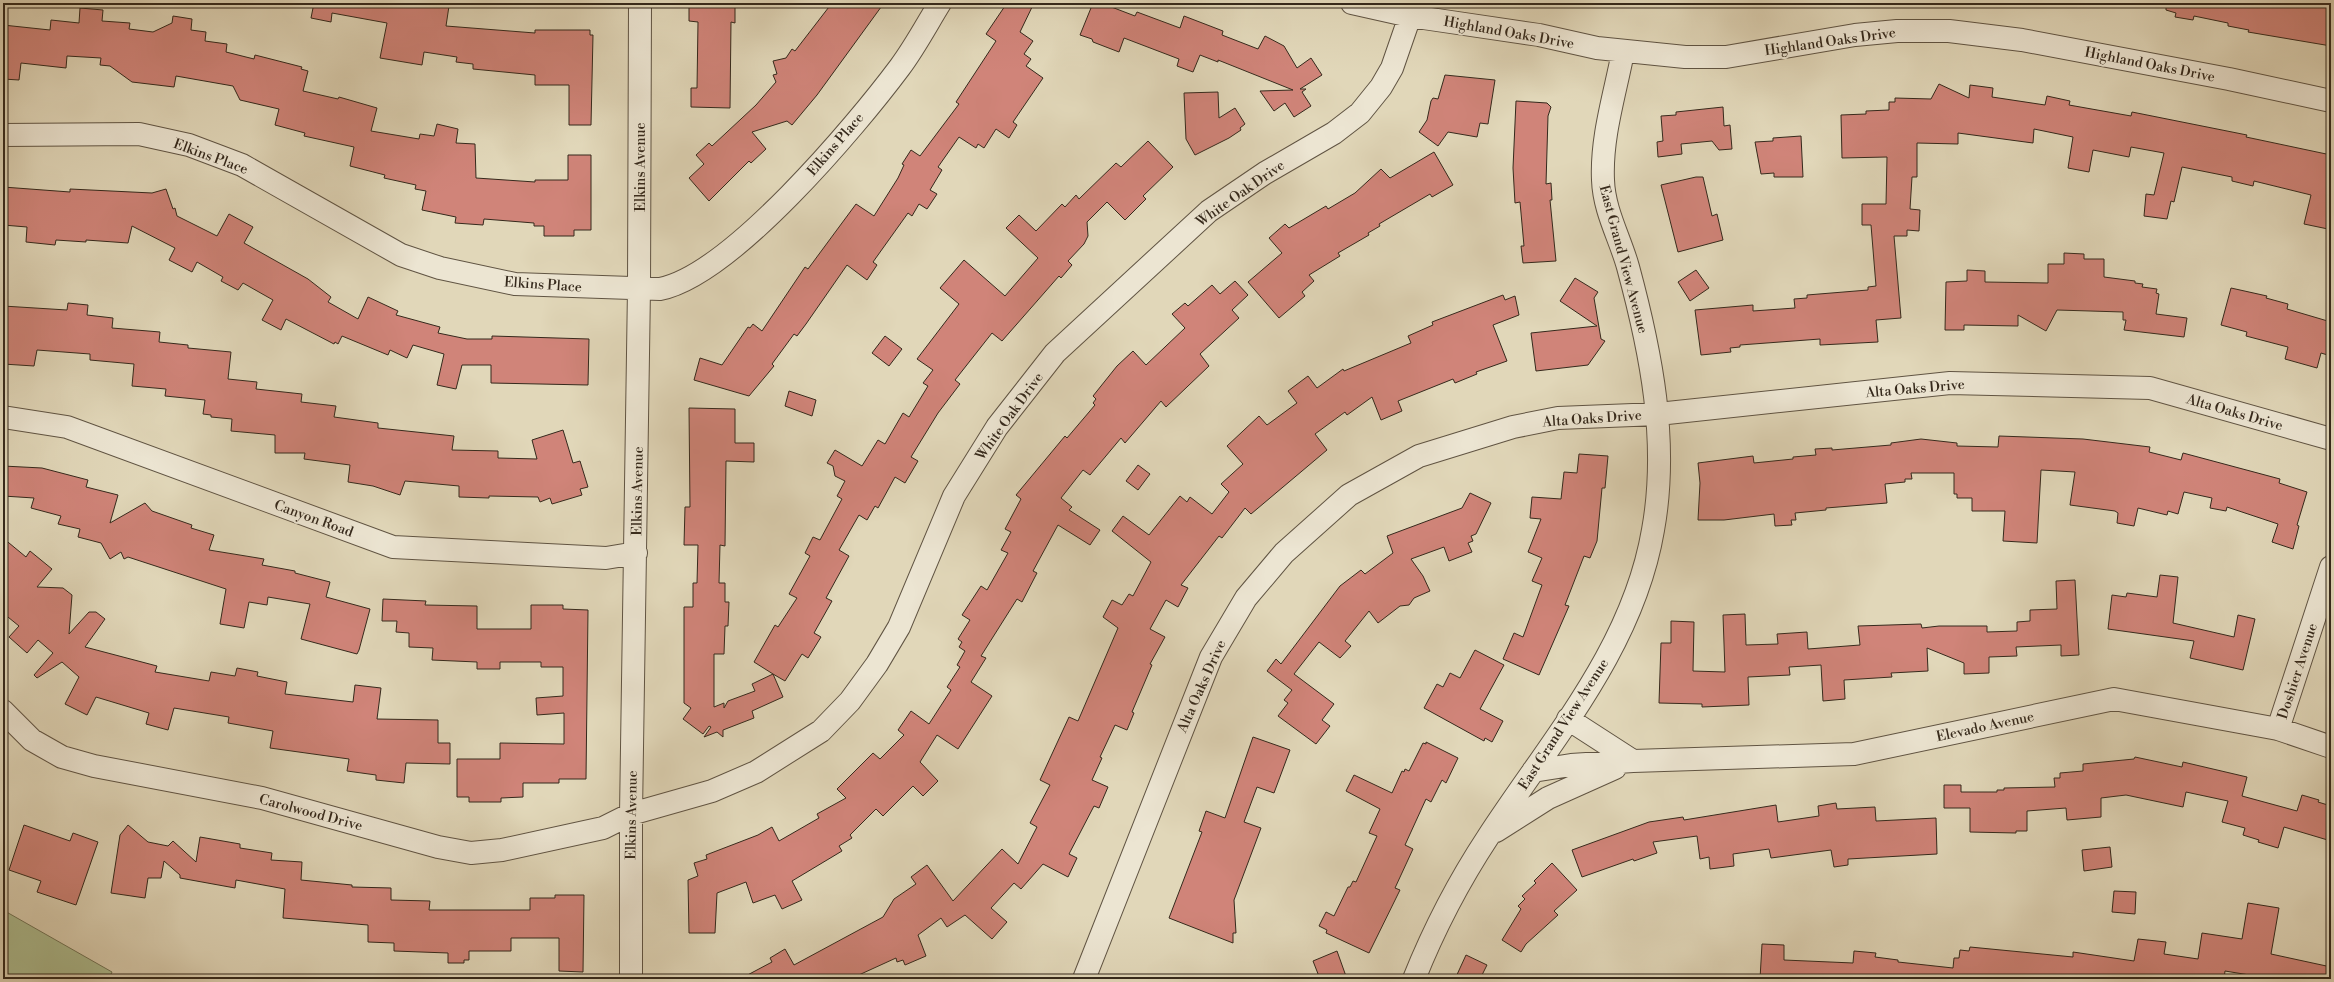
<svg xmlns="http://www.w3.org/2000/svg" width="2334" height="982" font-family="'Libre Bodoni',serif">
	<rect width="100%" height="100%" fill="#e1d7b9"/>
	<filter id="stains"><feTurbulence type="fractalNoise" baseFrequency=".005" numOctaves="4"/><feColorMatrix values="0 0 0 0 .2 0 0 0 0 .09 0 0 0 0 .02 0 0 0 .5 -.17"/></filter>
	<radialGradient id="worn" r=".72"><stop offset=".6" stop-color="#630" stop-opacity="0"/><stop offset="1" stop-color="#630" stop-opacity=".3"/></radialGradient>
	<!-- green -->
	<path fill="#aebf92" stroke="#727457" d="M3 910 112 972 109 979H3Z"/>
	<!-- building -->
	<path fill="#d08479" stroke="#35291c" d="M314 3H433L449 6 446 26 535 33V30H590V35H593L591 125H569V85H535V75L473 69V64L456 62 457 57 424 52 422 65 380 58 387 23 332 13 331 22 311 18Z
		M689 3H735V23L731 22 730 108 691 107V88H697L698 22 689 21Z
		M832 3H884L817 95 792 125 787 121 752 132 766 149 751 163 749 161 709 201 689 178 704 164 696 155 709 143 712 146 756 105 776 82 773 75 777 74 773 61 786 58 792 49 795 51Z
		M1007 3H1034L1020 32 1033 41 1024 54 1031 59 1026 66 1043 78 1013 122 1017 125 1009 138 996 129 984 148 978 144 976 148 959 137 938 167 942 170 930 190 937 194 927 209 919 204 912 216 908 213 873 262 877 265 867 280 847 265 806 324 797 336 794 334 772 364 774 366 749 396 694 380 700 358 722 365 748 327 750 328 753 324 762 331 805 267 808 269 856 204 874 216 898 178 904 165 902 164 911 150 920 156 959 104 956 102 996 41 986 34Z
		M1093 3H1101L1135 16 1137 12 1180 28 1184 16 1223 31 1222 35 1258 49 1265 36 1284 46 1297 68 1311 58 1322 75 1300 89H1306L1302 92 1311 106 1294 117 1285 103 1274 111 1260 91 1293 90 1218 60V62L1200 55 1193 72 1177 66 1179 59 1124 38 1119 52 1093 42 1092 39 1080 35Z
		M2166 3H2331V46L2248 32 2249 30 2228 26V23L2194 16 2193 20 2175 17 2176 13 2166 10Z
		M80 8 103 10 102 21 130 23 129 29 153 32 172 23 173 16 192 19 191 30 206 32 205 41 227 44 226 52 254 59 255 55 302 67 301 69 308 71 303 91 338 99 339 97 377 108 371 131 419 139 420 134 434 136 437 124 458 129 456 143 475 144 476 178 535 182V180H568V155H591V230H574V236H544V226H534V223L484 219 483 225 455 223 456 217 422 210 426 191 415 189 416 185 384 178 385 175 350 166 354 147 304 136 305 133 275 125 279 109 240 100 233 86 176 76 174 87 132 82 110 66 100 65 101 58 67 56 66 68 21 63 19 80 3 79V25L50 30 51 20 79 23Z
		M1445 75 1495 80 1488 124 1480 123 1477 137 1448 132 1438 146 1419 132 1427 120 1431 101 1433 98 1438 99Z
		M1939 84 1969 98 1970 85 1993 88 1992 97 2045 105 2047 96 2070 101 2069 105 2131 116 2132 112 2247 135 2246 137 2331 155V215L2328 229 2304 224 2311 195 2254 181 2253 186 2232 181V177L2182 167 2174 202 2171 201 2167 219 2144 216 2146 194 2154 195 2164 153 2131 147 2129 157 2093 150 2089 172 2068 168 2073 137 2034 129 2033 143 1958 133V144L1917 143V177H1912L1910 209 1920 210 1919 231 1907 230V236H1894L1901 318 1876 320 1878 342 1820 345V339L1740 345V347L1730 348 1731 352 1701 355 1695 310 1753 305V311L1795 308 1794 299 1807 298V295L1868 290V287L1876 286 1871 225H1862V204H1886L1887 157 1842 158 1841 115 1866 114V111L1889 110V102H1895V98L1931 99Z
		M1218 92 1219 118 1235 108 1245 124 1240 128 1241 130 1229 138 1195 155 1186 139 1184 93Z
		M1516 101 1547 103 1551 107 1548 116 1546 184 1551 183 1552 200H1550L1556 261 1523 263 1521 246H1524L1520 202 1515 203 1513 168Z
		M1723 107 1724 126 1730 125 1732 149 1719 150 1712 141 1681 144 1682 154 1658 157 1657 142 1663 141 1661 116 1676 115V112Z
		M1801 136 1803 177H1774V173L1761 174 1755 142 1773 141V138Z
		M1148 141 1173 167 1143 196 1146 199 1125 220 1107 202 1087 222 1088 236 1084 244 1068 261 1072 265 1061 278 1059 276 1002 341 992 333 955 380 960 384 938 413 911 457 918 461 905 483 895 477 878 508 875 506 867 520 859 515 839 550 849 556 826 598 832 601 814 633 821 637 808 658 802 654 785 681 773 674 783 697 752 711 754 718 723 730V737L717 732 704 737 711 727 709 726 703 734 683 719 691 708 684 703V607H693V583H697L698 545H684L685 507H690L689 408 735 409V443H754V462L726 461 725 546 720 545 719 583H725V602H729L728 626H725L724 654H714V707L724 703V708L728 701 755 691 752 684 773 674 754 662 775 625 778 627 797 598 789 594 810 556 805 553 813 537 820 540 842 499 837 496 845 481 835 476 833 466 827 463 835 450 862 466 878 440 885 444 903 413 909 417 928 386 923 383 933 370 917 359 959 304 940 288 964 260 1005 296 1038 258 1006 228 1019 215 1036 231 1062 204 1065 207 1076 195 1079 199 1116 163 1121 167Z
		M1434 152 1453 185 1432 197 1430 194 1379 224 1380 226 1368 233 1369 235 1338 253 1340 256 1309 275 1314 281 1302 292 1305 296 1279 318 1248 282 1282 253 1269 238 1285 224 1289 228 1326 206 1328 209 1355 193 1381 169 1390 178Z
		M1696 177H1703L1712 216 1717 214 1723 240 1678 252 1661 185Z
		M3 187 70 192V189L152 193 166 189 173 209 175 208 177 216 217 236 229 214 253 227 244 243 308 279 331 297 328 302 358 319 368 297 398 311 396 315 440 327 438 333 467 339H492V336L589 339 588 385 491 383V365H462L456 389 437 385 444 354 413 345 407 358 390 350 388 355 342 336 338 344 335 342 334 344 286 319 281 330 262 320 273 300 243 283 238 290 221 281 223 277 197 262 192 272 169 260 175 248 132 226 128 243 86 240V242L56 240 55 245 26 242 27 227 3 225Z
		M2064 253 2084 254V259H2104V277L2135 281V283L2143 284 2142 287 2157 289 2156 293 2159 294 2156 314 2187 318 2184 337 2124 330 2126 320H2123V312L2057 310 2046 331 2018 315V326L1964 325V330H1945L1946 282 1967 281V270L1985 271V282L2048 283V264H2064Z
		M1696 270 1709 288 1690 301 1678 282Z
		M1575 278 1598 292 1594 298 1601 339 1605 341 1588 365 1536 371 1531 333 1597 326 1560 301Z
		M1235 281 1248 295 1232 310 1239 318 1200 354 1209 366 1166 407 1161 401 1125 443 1121 438 1090 475 1083 470 1061 498 1072 507 1069 510 1100 530 1090 545 1058 525 1033 571 1037 573 1022 602 1017 599 981 656 986 658 971 682 992 696 958 749 937 735 920 762 938 781 923 796 913 786 883 816 876 809 850 835 852 838 839 846 842 851 792 881 802 900 782 909 775 895 753 903 746 882 717 893 715 933H689L688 880 698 876 694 863 707 859 706 855 758 835 772 827 779 841 819 818 817 814 846 798 837 789 873 753 880 759 904 735 898 730 911 711 929 724 951 690 947 687 960 667 957 665 965 651 959 647 962 642 958 639 970 620 962 615 981 586 987 590 1008 553 1001 550 1011 532 1005 529 1021 499 1016 495 1065 436 1067 438 1095 405 1093 403 1096 399 1093 396 1117 366 1133 351 1146 365 1185 328 1172 314 1185 303 1188 306 1212 285 1220 294Z
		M2231 288 2267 296 2266 298 2288 304 2287 309 2331 322V356L2321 353 2317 368 2285 359 2288 347 2246 336 2247 332 2221 325Z
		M1503 295 1505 300 1515 296 1519 315 1493 325 1507 361 1476 372 1477 374 1455 383 1453 379 1398 401 1402 411 1381 420 1372 397 1347 415 1345 412 1315 434 1327 450 1251 514 1245 508 1222 538 1219 536 1181 585 1188 588 1178 607 1166 600 1150 629 1165 637 1150 664 1152 665 1132 712 1134 713 1127 730 1115 725 1100 757 1102 758 1092 780 1108 787 1099 808 1094 806 1069 854 1077 858 1068 877 1043 864 1021 889 1014 883 991 908 1007 922 992 939 965 915 947 927 941 918 918 935 926 956 905 965 903 960 897 962 896 958 850 979H740L772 962 770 958 785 949 794 965 883 917 894 899 916 884 911 877 927 865 953 901 1002 849 1018 864 1037 827 1030 823 1050 785 1040 780 1069 717 1078 721 1118 628 1103 617 1112 600 1122 605 1129 594 1133 596 1151 562 1112 531 1123 516 1149 535 1180 496 1187 502 1190 497 1212 514 1229 492 1221 484 1243 464 1227 446 1259 416 1267 425 1297 403 1288 391 1308 376 1317 388 1343 369 1344 371 1411 343 1408 336 1433 325 1432 322Z
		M68 303 88 305 87 315 113 318 112 328 160 332 159 342 188 345V348L231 352 228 379 257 382 256 389 302 394 301 402 336 406 334 417 378 423V428L454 436 452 450 498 451V458L537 459 532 440 563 430 573 463 580 461 588 487 580 489 582 495 552 504 550 498 540 502 538 497 489 496V498L459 497V486L405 481 400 495 373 486 348 482 350 465 304 459 305 453H275V435L231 431 232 419 211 417V415L203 414 205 400 165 396 166 389 132 386 134 364 90 360V354L37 350 34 366 3 364V306L67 310Z
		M885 336 902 349 889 366 872 353Z
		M789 391 816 400 812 416 785 406Z
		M1999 436 2083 439 2150 447 2149 452 2181 460 2183 453 2280 479 2279 483 2307 492 2297 525 2299 526 2293 549 2272 542 2278 524 2227 507 2226 511 2210 508 2212 498 2184 492 2178 514 2168 511 2167 515 2138 508 2134 526 2117 523 2118 513 2115 511 2070 505 2075 472 2041 470 2037 543 2003 541 2005 511H1972V498H1957V494H1954V473H1911L1912 479H1905V482L1885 484 1887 503 1826 508V510L1795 513 1796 520H1791L1792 525 1775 526 1774 514 1724 520H1698L1700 483 1698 463 1753 456 1754 463 1793 459V457L1816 455 1815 449 1832 448V450L1891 445V443L1921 439 1957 443V446L1998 447Z
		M1579 454 1608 456 1605 488H1602L1597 541 1590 558 1584 556 1565 605 1569 606 1539 675 1503 659 1514 633 1523 637 1542 585 1532 581 1542 558 1528 552 1541 519 1530 518 1532 497 1561 499 1564 472 1577 473Z
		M1138 465 1150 474 1138 490 1126 481Z
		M3 466 42 468 88 480 86 487 118 495 110 523 145 503 152 511 192 525 191 528 214 535 209 550 264 559 262 565 295 571V573L330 582 326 597 370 609 359 650 357 654 301 639 310 604 268 597 267 605 249 602 244 628 220 624 226 589 128 557 124 559 121 552 110 559 101 543 78 537 80 529 58 524 61 516 31 508 34 498 3 496Z
		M1470 493 1491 503 1476 534 1471 536 1473 541 1468 543 1472 552 1449 561 1444 547 1411 559 1423 576 1430 591 1414 598 1409 605 1400 606 1378 623 1369 611 1345 641 1351 646 1340 658 1319 642 1294 674 1334 704 1322 720 1330 726 1316 744 1278 716 1288 703 1284 700 1292 690 1267 671 1276 659 1281 664 1340 586 1361 570 1365 574 1393 553 1387 536 1462 508Z
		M3 538 26 557 30 551 52 569 37 587 63 588 72 595 69 634 89 612H96L105 619 85 647 157 666 155 672 209 681 211 672 235 676 237 668 258 672 257 676 287 682 285 694 353 702 355 685 381 688 377 719 438 720V743H450V764L406 763 404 783 376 780V775L347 771 349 759 270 748 273 731 228 723 229 717 174 708 168 730 146 724 149 713 96 697 87 715 65 704 79 677 62 662 37 678 34 675 53 653 38 640 27 653 9 637 19 626 3 613Z
		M2160 575 2178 577 2173 623 2234 637 2238 615 2255 619 2243 670 2190 658 2194 641 2108 629 2112 595 2126 597 2127 593 2157 597Z
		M2075 580 2079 655 2061 656V645L2016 647 2017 656 1989 657V673L1964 674V663L1927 648 1928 671 1891 673 1892 677 1844 680 1845 699 1823 701 1821 665 1789 667 1790 675 1748 677 1749 705 1702 707V704L1659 703 1661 643H1671V621L1694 622 1693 671 1725 672 1723 615 1745 614 1746 645 1778 644 1777 634 1807 632 1808 649 1860 645 1858 626 1921 624 1922 628 1939 626H1987V632L2017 631V622L2030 621V610L2057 609 2056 581Z
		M383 599 426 601 425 605 477 606V629H531V605H563V609L588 610 586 779H559V783H523V797L501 798V802H469V797H457V759H500V743L564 744V713L537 715 536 698 563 696V667H541V662H500V669H477V662L432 660 433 648 409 647V633L396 632 397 621H382Z
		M1475 650 1504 665 1480 709 1503 721 1492 742 1485 738 1484 741 1424 708 1437 684 1443 687 1450 673 1460 678Z
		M1253 737 1290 750 1274 793 1257 787 1244 822 1261 828 1234 900 1236 933H1233V943L1169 918 1202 832 1199 831 1206 811 1225 818Z
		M1426 742 1458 758 1446 783 1442 780 1431 802 1426 799 1405 845 1413 849 1395 888 1400 890 1369 953 1326 933 1327 930 1319 926 1326 912 1334 916 1348 887H1350L1353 881 1356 882 1377 836 1369 833 1380 809 1346 791 1354 775 1392 793 1402 771 1404 772 1405 769 1409 771 1423 743 1426 744Z
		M2135 757 2182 767 2183 762 2247 777 2242 796 2297 811 2302 795 2319 800 2318 802 2331 806V841L2284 827 2278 848 2258 842 2259 840 2243 835 2245 828 2222 822 2228 801 2186 792 2183 807 2126 795 2101 798V817L2067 820 2066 808 2027 811V831H2016V833L1970 832V808H1944V785H1961V792H1997V790H2004V788L2055 787 2054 778H2060V773L2083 771V764L2134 759Z
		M1836 803 1837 809 1875 807 1876 821 1936 818 1937 854 1848 859V865L1834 867 1831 850 1771 858 1769 849 1733 854 1734 866 1710 869 1709 857 1700 859 1697 836 1653 842 1657 853 1634 861 1633 859 1582 877 1572 850 1649 822 1683 817 1684 820 1776 805 1778 822 1819 816 1818 806Z
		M24 825 70 841 73 833 98 842 76 905 37 892 41 881 9 870Z
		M128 825 148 842 168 846 173 841 196 862 200 837 240 844V848L272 853 271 860 302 862 301 880 352 885V887L391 888V900L430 901 429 910H530V898H555V895H584L583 972 559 971V938H511V951H469V960H464V963H448V953L394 951V943L368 942V925L283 918 285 889 236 880 235 888 180 878V875L164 861 161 878H148L145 898 111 893 120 835Z
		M2110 847 2112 867 2084 871 2082 850Z
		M1552 863 1577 890 1554 911 1558 915 1526 944 1521 952 1502 940 1521 909 1518 906 1525 899 1522 896 1536 883 1534 881Z
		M2114 891 2136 892 2135 914 2112 912Z
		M2248 903 2279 908 2271 954 2331 967V979H2274L2225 971 2224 979H1760L1762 944 1784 945V960L1853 963 1854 951 1876 953 1875 957 1898 960V962L1953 968 1954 958H1959L1960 950 1969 951 1970 947 2073 957V952L2134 961 2138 939 2166 942 2164 954 2198 959 2202 933 2242 939Z
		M1337 951 1347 979H1320L1313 961Z
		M1466 955 1487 965 1480 979H1455Z"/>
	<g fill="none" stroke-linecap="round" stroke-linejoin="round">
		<!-- minor casing -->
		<g stroke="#605443" stroke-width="24">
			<path id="minor" d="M1352 3 1410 16 1539 35 1597 48 1685 57H1726L1855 35 1897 31H1949L2022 40 2229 79 2331 101
				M3 135 139 134 189 145 242 165 401 255 440 268 515 284 660 289C731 275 856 126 900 67 915 47 927 24 940 3
				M3 417 67 427 393 547 606 558 636 553
				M3 711 32 740 62 757 94 766 262 798 438 847 471 853 502 850 603 828 631 814 712 791 756 772 821 731 850 701 877 664 899 627 954 496 997 427 1055 353 1209 211 1265 173 1334 133 1360 113 1381 87 1392 68 1410 16
				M1568 719 1633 761
				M2278 729 2331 567
				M1533 771 1571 765 1633 761 1854 754 2114 699 2278 729 2331 747
				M1496 831 1548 798 1615 768
				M631 979V814L639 288 640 3
				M1084 979 1211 657 1246 598 1284 553 1349 495 1419 456 1513 427 1558 418 1658 414 1950 383 2150 388 2331 439
				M1414 979C1434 929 1459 881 1488 837 1552 739 1633 648 1653 530 1669 442 1651 352 1628 267 1620 238 1604 211 1603 180 1601 137 1615 94 1623 52"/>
		</g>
		<!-- minor -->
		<use href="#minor" stroke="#ece5d2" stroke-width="22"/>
	</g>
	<g text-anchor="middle" stroke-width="4" stroke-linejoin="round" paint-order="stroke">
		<!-- street labels -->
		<g font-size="14" fill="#35291c" stroke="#ece5d2">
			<text transform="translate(1509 32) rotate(10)" y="5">Highland Oaks Drive</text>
			<text transform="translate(1830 41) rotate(-8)" y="5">Highland Oaks Drive</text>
			<text transform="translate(2150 64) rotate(11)" y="5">Highland Oaks Drive</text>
			<text transform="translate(835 144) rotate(-49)" y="5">Elkins Place</text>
			<text transform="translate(211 156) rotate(20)" y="5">Elkins Place</text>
			<text transform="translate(640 167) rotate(-90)" y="5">Elkins Avenue</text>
			<text transform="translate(1240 193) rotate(-35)" y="5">White Oak Drive</text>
			<text transform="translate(1624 259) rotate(75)" y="5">East Grand View Avenue</text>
			<text transform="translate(543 284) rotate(4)" y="5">Elkins Place</text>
			<text transform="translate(1915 388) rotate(-5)" y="5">Alta Oaks Drive</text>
			<text transform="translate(2235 412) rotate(16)" y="5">Alta Oaks Drive</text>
			<text transform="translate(1009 416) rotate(-54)" y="5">White Oak Drive</text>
			<text transform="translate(1592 418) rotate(-4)" y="5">Alta Oaks Drive</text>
			<text transform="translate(637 491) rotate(-89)" y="5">Elkins Avenue</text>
			<text transform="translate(314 518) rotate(20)" y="5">Canyon Road</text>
			<text transform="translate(2297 671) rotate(-72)" y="5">Doshier Avenue</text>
			<text transform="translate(1201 686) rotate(-66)" y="5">Alta Oaks Drive</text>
			<text transform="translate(1563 724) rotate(-57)" y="5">East Grand View Avenue</text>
			<text transform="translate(1985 726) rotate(-12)" y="5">Elevado Avenue</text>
			<text transform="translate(311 812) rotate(15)" y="5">Carolwood Drive</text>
			<text transform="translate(631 815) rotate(-89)" y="5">Elkins Avenue</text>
		</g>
	</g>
	<!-- margin -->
	<rect width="2334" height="982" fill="none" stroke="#e1d7b9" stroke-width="16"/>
	<rect x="4" y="4" width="2326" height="974" fill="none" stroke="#35291c" stroke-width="2"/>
	<rect x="8" y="8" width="2318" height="966" fill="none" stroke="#35291c"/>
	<rect width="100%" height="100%" filter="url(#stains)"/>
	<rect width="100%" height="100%" fill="url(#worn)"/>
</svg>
